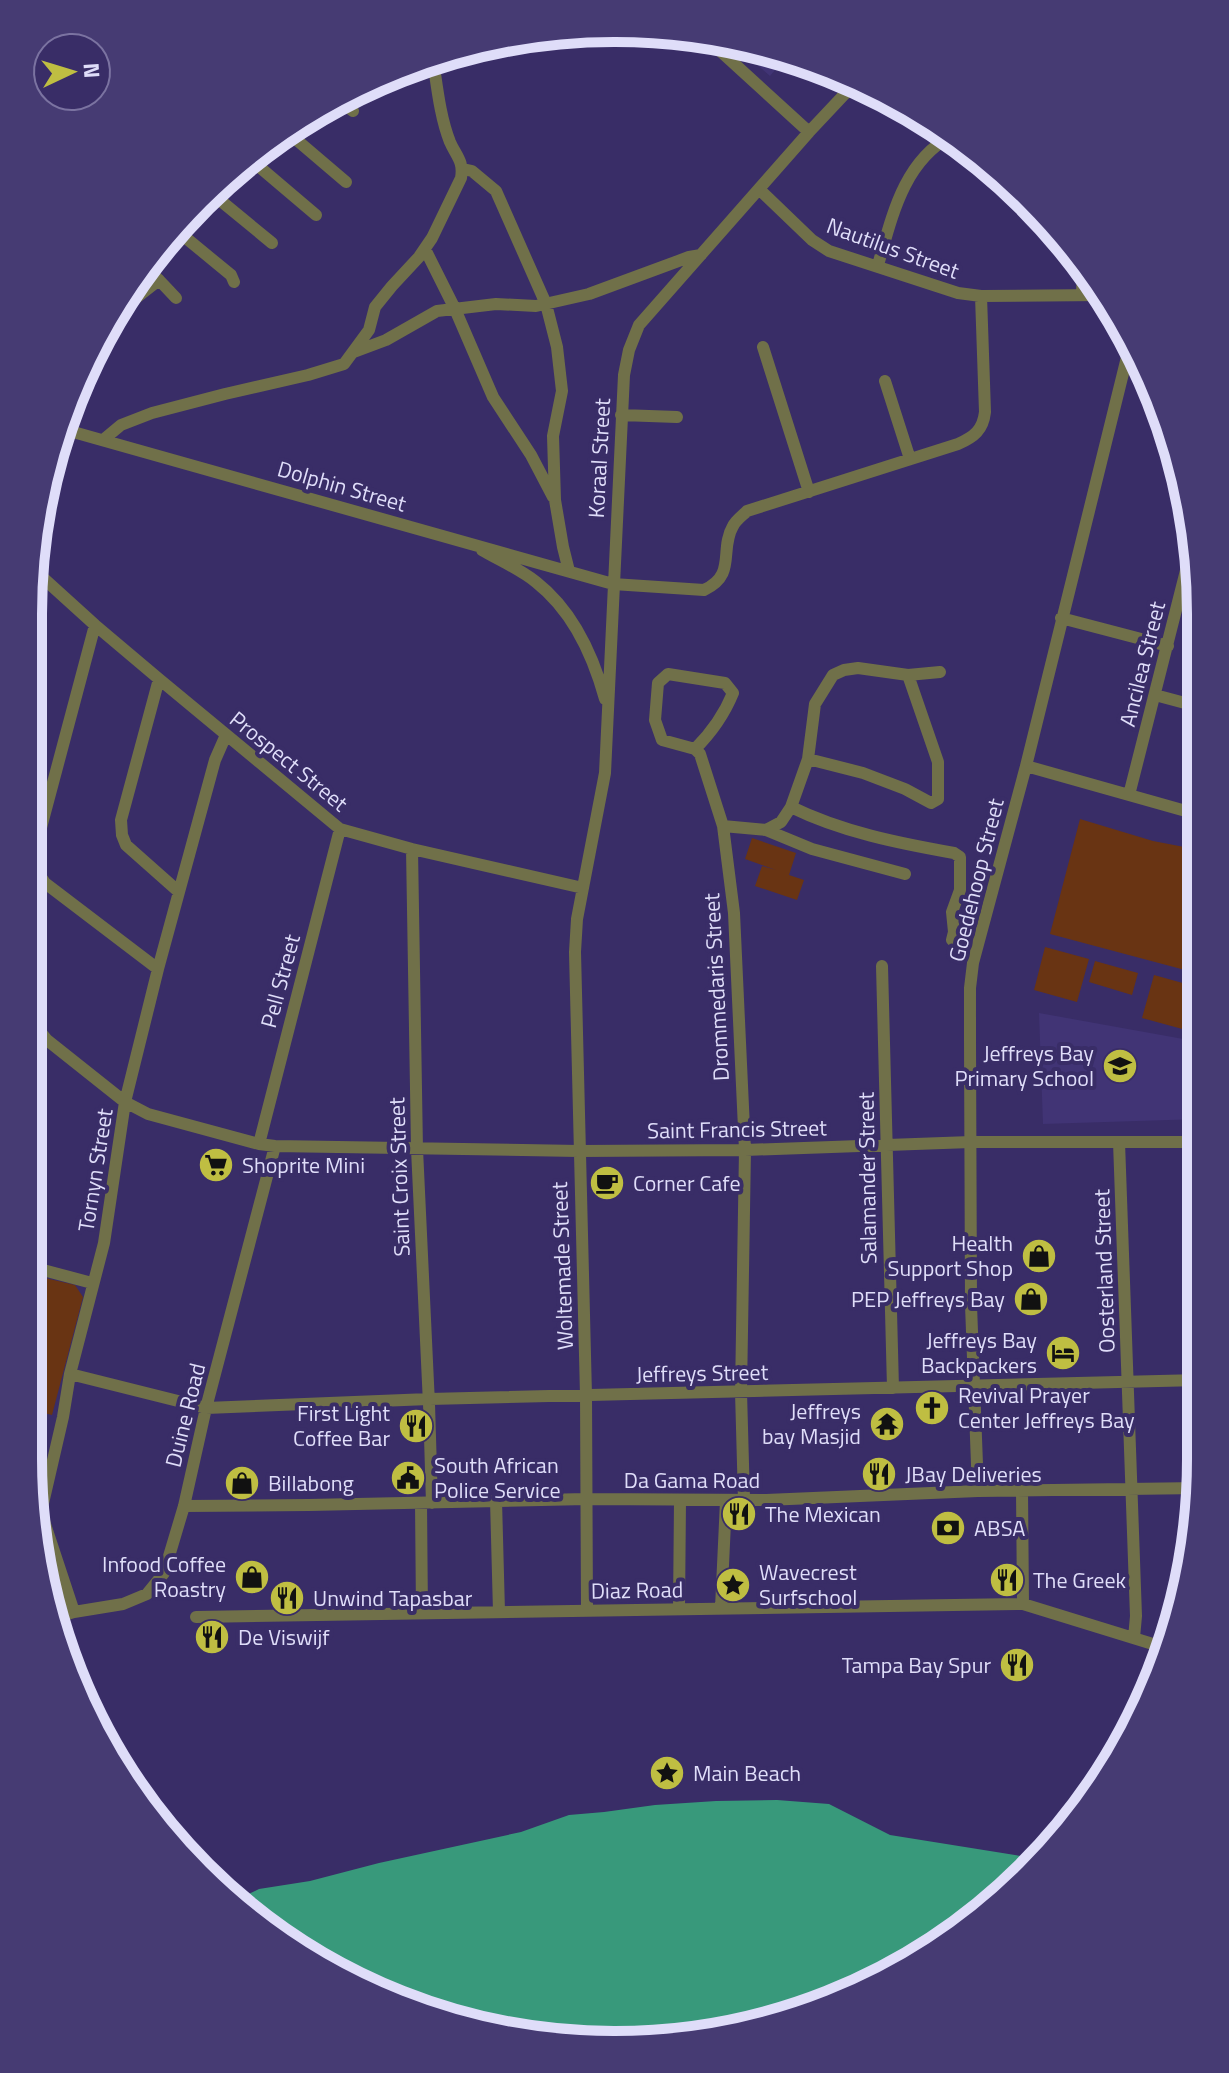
<svg xmlns="http://www.w3.org/2000/svg" width="1229" height="2073" font-family="'Titillium Web',sans-serif">
	<rect width="100%" height="100%" fill="#392d67"/>
	<!-- built -->
	<path fill="#413475" d="M728 39H729L786 57 770 76Z
		M1039 1013 1200 1042V1119L1043 1124Z"/>
	<!-- green -->
	<path fill="#693413" d="M1080 819 1153 841 1200 850V974L1050 934Z
		M752 838 796 853 789 875 804 880 797 900 755 886 762 866 776 870 745 859Z
		M1045 947 1089 959 1077 1002 1034 990Z
		M1095 961 1138 973 1132 995 1089 982Z
		M1154 975 1197 987 1186 1030 1142 1018Z
		M28 1274 75 1285 83 1297 52 1415 28 1409Z"/>
	<!-- water -->
	<path fill="#38997b" d="M777 1800 829 1804 890 1835 1033 1858 972 1924 803 2014 615 2045 426 2014 288 1946 238 1899 259 1889 310 1881 379 1863 521 1832 569 1815 604 1812 655 1805 716 1801Z"/>
	<g fill="none" stroke-linecap="round" stroke-linejoin="round">
		<!-- minor -->
		<path stroke="#707049" stroke-width="12" d="M705 37 809 132
			M339 100 353 111
			M285 130 346 182
			M250 159 316 215
			M463 169 472 171 496 191 546 304 557 347 562 391 553 436 555 500 563 547 569 571
			M759 189 812 240 829 251 958 293 981 296 1103 295
			M210 192 272 243
			M175 229 231 275 234 282
			M425 249 455 309 493 397 531 455 553 497
			M878 265C892 217 903 162 951 136
			M144 268 159 280 176 298
			M1082 295 1083 266
			M116 311 118 312 159 280
			M763 347 809 492
			M354 352 386 340 437 311 496 304 536 306 589 294 689 257 701 255
			M885 381 910 459
			M621 415 677 417
			M59 428 613 584 704 590C737 575 719 550 733 526 736 520 742 516 747 511L958 444C974 437 983 430 985 412L981 296
			M103 440 121 425 152 413 225 394 308 375 344 364 369 330 375 307 392 286 419 257 432 238 461 178C464 161 456 156 450 142 440 117 437 86 433 60
			M482 550C499 560 520 569 536 582 573 611 593 655 605 699
			M31 567 95 625 159 679 340 829 412 849 583 888
			M1061 618 1168 646
			M95 625 34 854 37 871 45 883 158 969
			M159 679 121 820 122 835 126 845 179 892
			M1155 695 1200 707
			M695 749C712 732 724 715 733 693L725 683 668 674 658 683 655 720 662 740 695 749 700 754 723 826 734 913 745 1150 741 1392 744 1500
			M808 759 863 773 905 789 931 803 938 799V762L908 675
			M1026 766 1200 815
			M1129 795 1193 543
			M791 807C842 832 898 843 954 853L960 857V890L952 912 954 932 952 940
			M723 826 766 830 812 849 905 874
			M766 830 781 822 791 807 808 759 815 704 833 675 844 670 858 668 908 675 940 672
			M412 849 417 1149 429 1404 432 1503
			M882 966 893 1388
			M29 1018 47 1040 125 1102 148 1114 259 1144 275 1146 579 1151 745 1150 971 1142H1200
			M1119 1142 1136 1616 1134 1638
			M259 1144 340 829
			M28 1266 92 1283
			M70 1374 206 1408 429 1399 1200 1380
			M978 1491 971 1305 970 1040V988L973 963 1026 766 1131 341
			M1022 1491 1023 1604
			M496 1500 499 1612
			M421 1503 422 1613
			M184 1506 309 1505 586 1499 766 1500 978 1491 1200 1488
			M721 1608 726 1501
			M679 1609 680 1501
			M587 1611 586 1395 575 952 577 919 605 773 624 375 629 350 639 325 809 132 856 82
			M74 1612 41 1512 63 1417 70 1374 104 1243 125 1102 158 969 215 760 226 735
			M196 1617 1023 1604 1169 1649
			M54 1618 74 1612 123 1604 147 1594 164 1573 184 1506 206 1408 275 1146"/>
	</g>
	<!-- icons -->
	<defs>
		<g id="school-disc" transform="scale(1.8)"><circle r="9.5" fill="#bfbe42" stroke="#392d67"/><path d="M0-5L7-2L0 1L-7-2ZM-4 1L0 2.5L4 1V4Q0 6-4 4Z" fill="#111"/></g>
		<g id="supermarket-disc" transform="scale(1.8)"><circle r="9.5" fill="#bfbe42" stroke="#392d67"/><path d="M-6-5.5h2.5l.6 2H6L4.5 2H-2.5L-4.4-4H-6ZM-1.5 3.2a1.3 1.3 0 1 0 .1 0ZM3 3.2a1.3 1.3 0 1 0 .1 0Z" fill="#111"/></g>
		<g id="cafe-disc" transform="scale(1.8)"><circle r="9.5" fill="#bfbe42" stroke="#392d67"/><path d="M-5.5-4.5H6V0H3Q3 3.5 0 3.5H-2.5Q-5.5 3.5-5.5 0ZM3-3.2v2h1.7v-2ZM-6 4.5H4V6H-6Z" fill="#111"/></g>
		<g id="shop-disc" transform="scale(1.8)"><circle r="9.5" fill="#bfbe42" stroke="#392d67"/><path d="M-5-2.5h2.3a2.7 3.5 0 0 1 5.4 0H5L5.5 6h-11ZM-1.5-2.5h3a1.5 2.3 0 0 0-3 0Z" fill="#111"/></g>
		<g id="hotel-disc" transform="scale(1.8)"><circle r="9.5" fill="#bfbe42" stroke="#392d67"/><path d="M-6-4.5h1.5V1H6V5H4.5V3h-9V5H-6ZM-4 0a1.8 1.8 0 1 1 3.6 0ZM.5 0V-2.5h3Q6-2.5 6 0Z" fill="#111"/></g>
		<g id="church-disc" transform="scale(1.8)"><circle r="9.5" fill="#bfbe42" stroke="#392d67"/><path d="M-1.2-6h2.4v3.5h3.3v2.4h-3.3V6h-2.4V-.1h-3.3v-2.4h3.3Z" fill="#111"/></g>
		<g id="temple-disc" transform="scale(1.8)"><circle r="9.5" fill="#bfbe42" stroke="#392d67"/><path d="M0-6L5-2H3V0L6.5 2.5H4V6H1.5V3h-3V6H-4V2.5H-6.5L-3 0V-2H-5Z" fill="#111"/></g>
		<g id="restaurant-disc" transform="scale(1.8)"><circle r="9.5" fill="#bfbe42" stroke="#392d67"/><path d="M-5-6h1v4h1v-4h1v4h1v-4h1v5L-1.5 .5V6h-2V.5L-5-1ZM5-6V6H3V1.5H1.5Q1.5-4 5-6Z" fill="#111"/></g>
		<g id="civic-disc" transform="scale(1.8)"><circle r="9.5" fill="#bfbe42" stroke="#392d67"/><path d="M-.6-6.5H3V-4.5H.6V-3L4-1V1h2V6H-6V1h2V-1L-.6-3ZM-1.2 2.5V6h2.4V2.5Z" fill="#111"/></g>
		<g id="bank-disc" transform="scale(1.8)"><circle r="9.5" fill="#bfbe42" stroke="#392d67"/><path d="M-6-4H6V4H-6ZM0-2.3a2.3 2.3 0 1 0 0 4.6a2.3 2.3 0 1 0 0-4.6Z" fill="#111"/></g>
		<g id="sight-disc" transform="scale(1.8)"><circle r="9.5" fill="#bfbe42" stroke="#392d67"/><path d="M0-6L1.8-2.2L6-1.7L2.9 1.2L3.7 5.4L0 3.3L-3.7 5.4L-2.9 1.2L-6-1.7L-1.8-2.2Z" fill="#111"/></g>
	</defs>
	<g fill-rule="evenodd">
		<use href="#school-disc" x="1120" y="1066"/>
		<use href="#supermarket-disc" x="216" y="1165"/>
		<use href="#cafe-disc" x="607" y="1183"/>
		<use href="#shop-disc" x="1039" y="1256"/>
		<use href="#shop-disc" x="1031" y="1299"/>
		<use href="#hotel-disc" x="1063" y="1353"/>
		<use href="#church-disc" x="932" y="1408"/>
		<use href="#temple-disc" x="887" y="1424"/>
		<use href="#restaurant-disc" x="416" y="1426"/>
		<use href="#restaurant-disc" x="879" y="1474"/>
		<use href="#civic-disc" x="408" y="1478"/>
		<use href="#shop-disc" x="242" y="1483"/>
		<use href="#restaurant-disc" x="739" y="1514"/>
		<use href="#bank-disc" x="948" y="1528"/>
		<use href="#shop-disc" x="252" y="1577"/>
		<use href="#restaurant-disc" x="1007" y="1580"/>
		<use href="#sight-disc" x="733" y="1585"/>
		<use href="#restaurant-disc" x="287" y="1598"/>
		<use href="#restaurant-disc" x="212" y="1637"/>
		<use href="#restaurant-disc" x="1017" y="1665"/>
		<use href="#sight-disc" x="667" y="1773"/>
	</g>
	<g text-anchor="middle" stroke-width="8" stroke-linejoin="round" paint-order="stroke">
		<!-- street labels -->
		<g font-size="22" fill="#dfddf9" stroke="#392d67">
			<text transform="translate(893 248) rotate(20)" y="8">Nautilus Street</text>
			<text transform="translate(599 458) rotate(-87)" y="8">Koraal Street</text>
			<text transform="translate(342 486) rotate(16)" y="8">Dolphin Street</text>
			<text transform="translate(1142 664) rotate(-76)" y="8">Ancilea Street</text>
			<text transform="translate(289 761) rotate(39)" y="8">Prospect Street</text>
			<text transform="translate(976 880) rotate(-76)" y="8">Goedehoop Street</text>
			<text transform="translate(280 981) rotate(-75)" y="8">Pell Street</text>
			<text transform="translate(716 987) rotate(-93)" y="8">Drommedaris Street</text>
			<text transform="translate(737 1129) rotate(-1)" y="8">Saint Francis Street</text>
			<text transform="translate(95 1170) rotate(-81)" y="8">Tornyn Street</text>
			<text transform="translate(399 1177) rotate(-92)" y="8">Saint Croix Street</text>
			<text transform="translate(867 1178) rotate(-91)" y="8">Salamander Street</text>
			<text transform="translate(562 1266) rotate(-92)" y="8">Woltemade Street</text>
			<text transform="translate(1104 1271) rotate(-92)" y="8">Oosterland Street</text>
			<text transform="translate(702 1373) rotate(-1)" y="8">Jeffreys Street</text>
			<text transform="translate(185 1415) rotate(-76)" y="8">Duine Road</text>
			<text x="692" y="1488">Da Gama Road</text>
			<text transform="translate(637 1590) rotate(-1)" y="8">Diaz Road</text>
		</g>
		<!-- poi labels -->
		<g font-size="22" fill="#dfddf9" stroke="#392d67" text-anchor="start">
			<text x="1094" y="1061" text-anchor="end">Jeffreys Bay<tspan x="1094" dy="25">Primary School</tspan></text>
			<text x="242" y="1173">Shoprite Mini</text>
			<text x="633" y="1191">Corner Cafe</text>
			<text x="1013" y="1251" text-anchor="end">Health<tspan x="1013" dy="25">Support Shop</tspan></text>
			<text x="1005" y="1307" text-anchor="end">PEP Jeffreys Bay</text>
			<text x="1037" y="1348" text-anchor="end">Jeffreys Bay<tspan x="1037" dy="25">Backpackers</tspan></text>
			<text x="958" y="1403">Revival Prayer<tspan x="958" dy="25">Center Jeffreys Bay</tspan></text>
			<text x="861" y="1419" text-anchor="end">Jeffreys<tspan x="861" dy="25">bay Masjid</tspan></text>
			<text x="390" y="1421" text-anchor="end">First Light<tspan x="390" dy="25">Coffee Bar</tspan></text>
			<text x="434" y="1473">South African<tspan x="434" dy="25">Police Service</tspan></text>
			<text x="905" y="1482">JBay Deliveries</text>
			<text x="268" y="1491">Billabong</text>
			<text x="765" y="1522">The Mexican</text>
			<text x="974" y="1536">ABSA</text>
			<text x="226" y="1572" text-anchor="end">Infood Coffee<tspan x="226" dy="25">Roastry</tspan></text>
			<text x="759" y="1580">Wavecrest<tspan x="759" dy="25">Surfschool</tspan></text>
			<text x="1033" y="1588">The Greek</text>
			<text x="313" y="1606">Unwind Tapasbar</text>
			<text x="238" y="1645">De Viswijf</text>
			<text x="991" y="1673" text-anchor="end">Tampa Bay Spur</text>
			<text x="693" y="1781">Main Beach</text>
		</g>
	</g>
	<!-- crop -->
	<path d="M0 0H1229V2073H0ZM614 42H615A572 572 0 0 1 1187 614V1459A572 572 0 0 1 615 2031H614A572 572 0 0 1 42 1459V614A572 572 0 0 1 614 42Z" fill="#463b73" fill-rule="evenodd"/>
	<path fill="none" stroke="#dfddf9" stroke-width="10" d="M614 42H615A572 572 0 0 1 1187 614V1459A572 572 0 0 1 615 2031H614A572 572 0 0 1 42 1459V614A572 572 0 0 1 614 42Z"/>
	<!-- north arrow -->
	<g transform="translate(72 72) rotate(86)"><circle r="38" fill="#392d67" stroke="#7b73a1" stroke-width="2"/>
	<path d="M0-6L14 30L0 20L-14 30Z" fill="#bfbe42"/>
	<text y="-12" font-size="22" font-weight="bold" text-anchor="middle" fill="#dfddf9">N</text>
	</g>
</svg>
